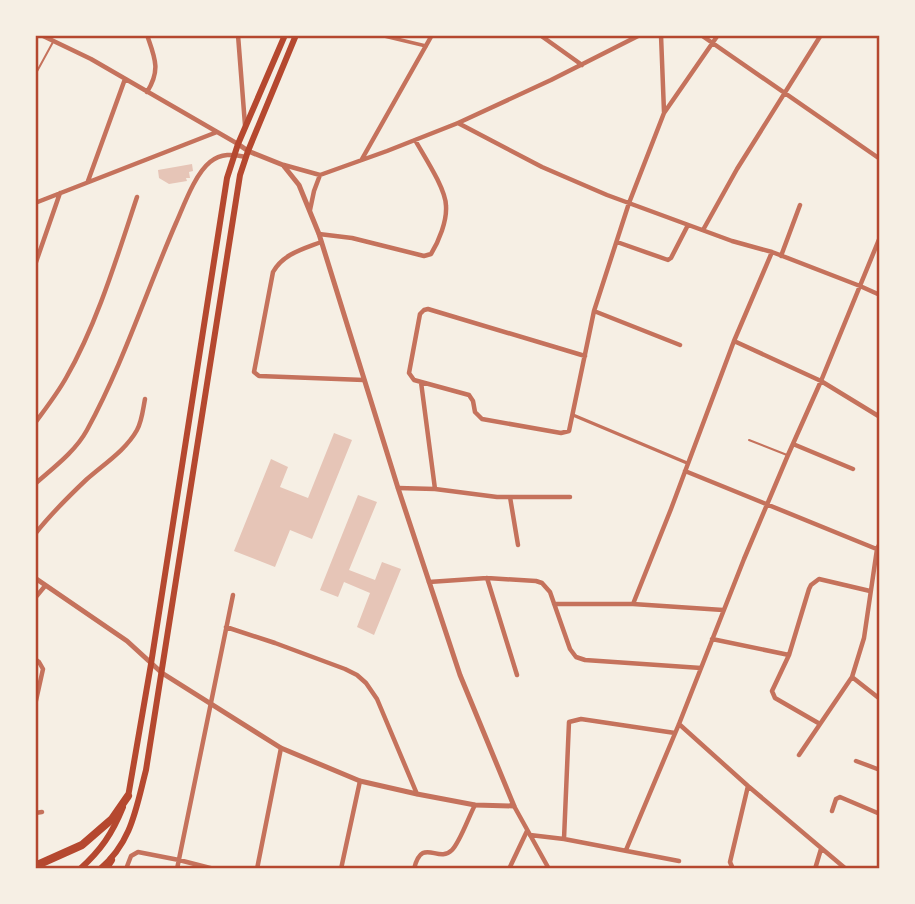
<svg xmlns="http://www.w3.org/2000/svg" width="915" height="904" font-family="Montserrat,sans-serif">
	<rect width="100%" height="100%" fill="#f6efe4"/>
	<!-- building -->
	<path fill="#e6c5b7" d="M192 164 193 171 189 172 190 178H186L187 181 169 184 159 178 158 170Z
		M334 433 352 440 312 539 290 530 275 567 234 551 271 459 288 467 280 487 308 498Z
		M358 495 377 502 349 570 375 580 382 562 401 569 374 635 357 627 370 593 344 582 338 597 320 590Z"/>
	<g fill="none" stroke-linecap="round" stroke-linejoin="round">
		<!-- service -->
		<path stroke="#c5725c" stroke-width="2" d="M35 75 53 42
			M749 440 787 455"/>
		<!-- pedestrian -->
		<path stroke="#c5725c" stroke-width="3.5" d="M380 35 426 46
			M573 415 687 463"/>
		<!-- minor -->
		<path stroke="#c5725c" stroke-width="4.5" d="M41 35 91 59 238 144
			M147 35C155 58 161 70 147 92
			M238 35 245 125
			M540 35 582 65
			M661 35 664 112
			M701 35 880 159
			M458 123 542 167 607 195 732 241 772 252 860 286 880 295
			M362 159 432 35
			M284 165 320 175 387 151 458 123 551 80 640 35
			M88 181 125 79
			M35 203 217 132
			M310 210 314 191 320 175
			M703 230 737 169 821 35
			M319 234 352 238 424 256 431 254C439 241 447 221 446 206 446 189 424 156 415 140
			M321 242C303 249 283 254 273 272L254 372 259 376 364 380
			M617 242 668 260 671 258 688 225
			M781 256 800 205
			M35 265 60 193
			M594 311 680 345
			M734 341 821 381 880 417
			M585 356 428 309 424 310 420 314 409 373 414 380 469 395 473 401 475 412 482 419 561 433 569 431 594 311 629 203 664 113 718 35
			M421 382 435 489
			M35 423C46 408 57 394 66 378 97 324 117 257 137 197
			M793 444 853 469
			M685 471 879 550
			M35 484C53 468 75 452 87 430 123 364 146 292 176 223 184 205 195 174 210 162 221 153 233 154 246 157
			M398 488 435 489 497 497H570
			M510 497 518 545
			M35 534C50 515 69 496 87 479 104 464 126 450 137 430 142 421 143 409 145 399
			M487 578 517 675
			M429 582 487 578 536 581 542 583 550 592 570 649 576 657 585 660 701 668
			M35 598 45 586
			M554 604H633L723 610
			M633 604 671 509 734 341 772 252
			M226 627 275 643 345 669 357 675 366 683 377 699 417 794
			M712 639 789 655
			M35 659 39 662 43 669 35 705
			M852 677 880 699
			M679 724 748 786 846 869
			M820 724 775 698 772 691 789 655 809 589 811 585 819 579 870 591
			M799 755 852 677 864 638 877 549 880 543
			M856 761 880 770
			M514 806 549 869
			M832 811 836 799 840 797 880 814
			M35 813 42 812
			M530 835 564 839 679 861
			M564 839 569 722 581 719 675 733
			M626 850 679 724 744 559 788 455 821 381 880 237
			M126 869 131 856 138 852 179 860 214 869
			M177 869 233 595
			M257 869 281 748
			M341 869 360 781
			M414 869C422 836 438 864 452 850 460 842 469 816 475 805
			M509 869 527 831
			M733 869 730 862 748 786
			M815 869 821 849"/>
		<!-- tertiary -->
		<path stroke="#c5725c" stroke-width="5" d="M35 578 127 641 162 673 281 748 360 781 417 794 475 805 514 806 460 675 398 488 319 234 299 185 283 165 248 151 238 144"/>
		<!-- secondary -->
		<path stroke="#b5482f" stroke-width="6" d="M128 797 151 664 227 178 238 144 285 35
			M80 869C101 850 112 834 123 807
			M100 869C132 842 136 808 146 770L240 175 248 151 296 35"/>
		<!-- motorway -->
		<path stroke="#b5482f" stroke-width="8" d="M35 866 82 845 112 819 128 796
			M105 869 111 860"/>
	</g>
	<!-- border -->
	<rect width="915" height="904" fill="none" stroke="#f6efe4" stroke-width="74"/>
	<rect x="37" y="37" width="841" height="830" fill="none" stroke="#b5482f" stroke-width="2.5"/>
</svg>
